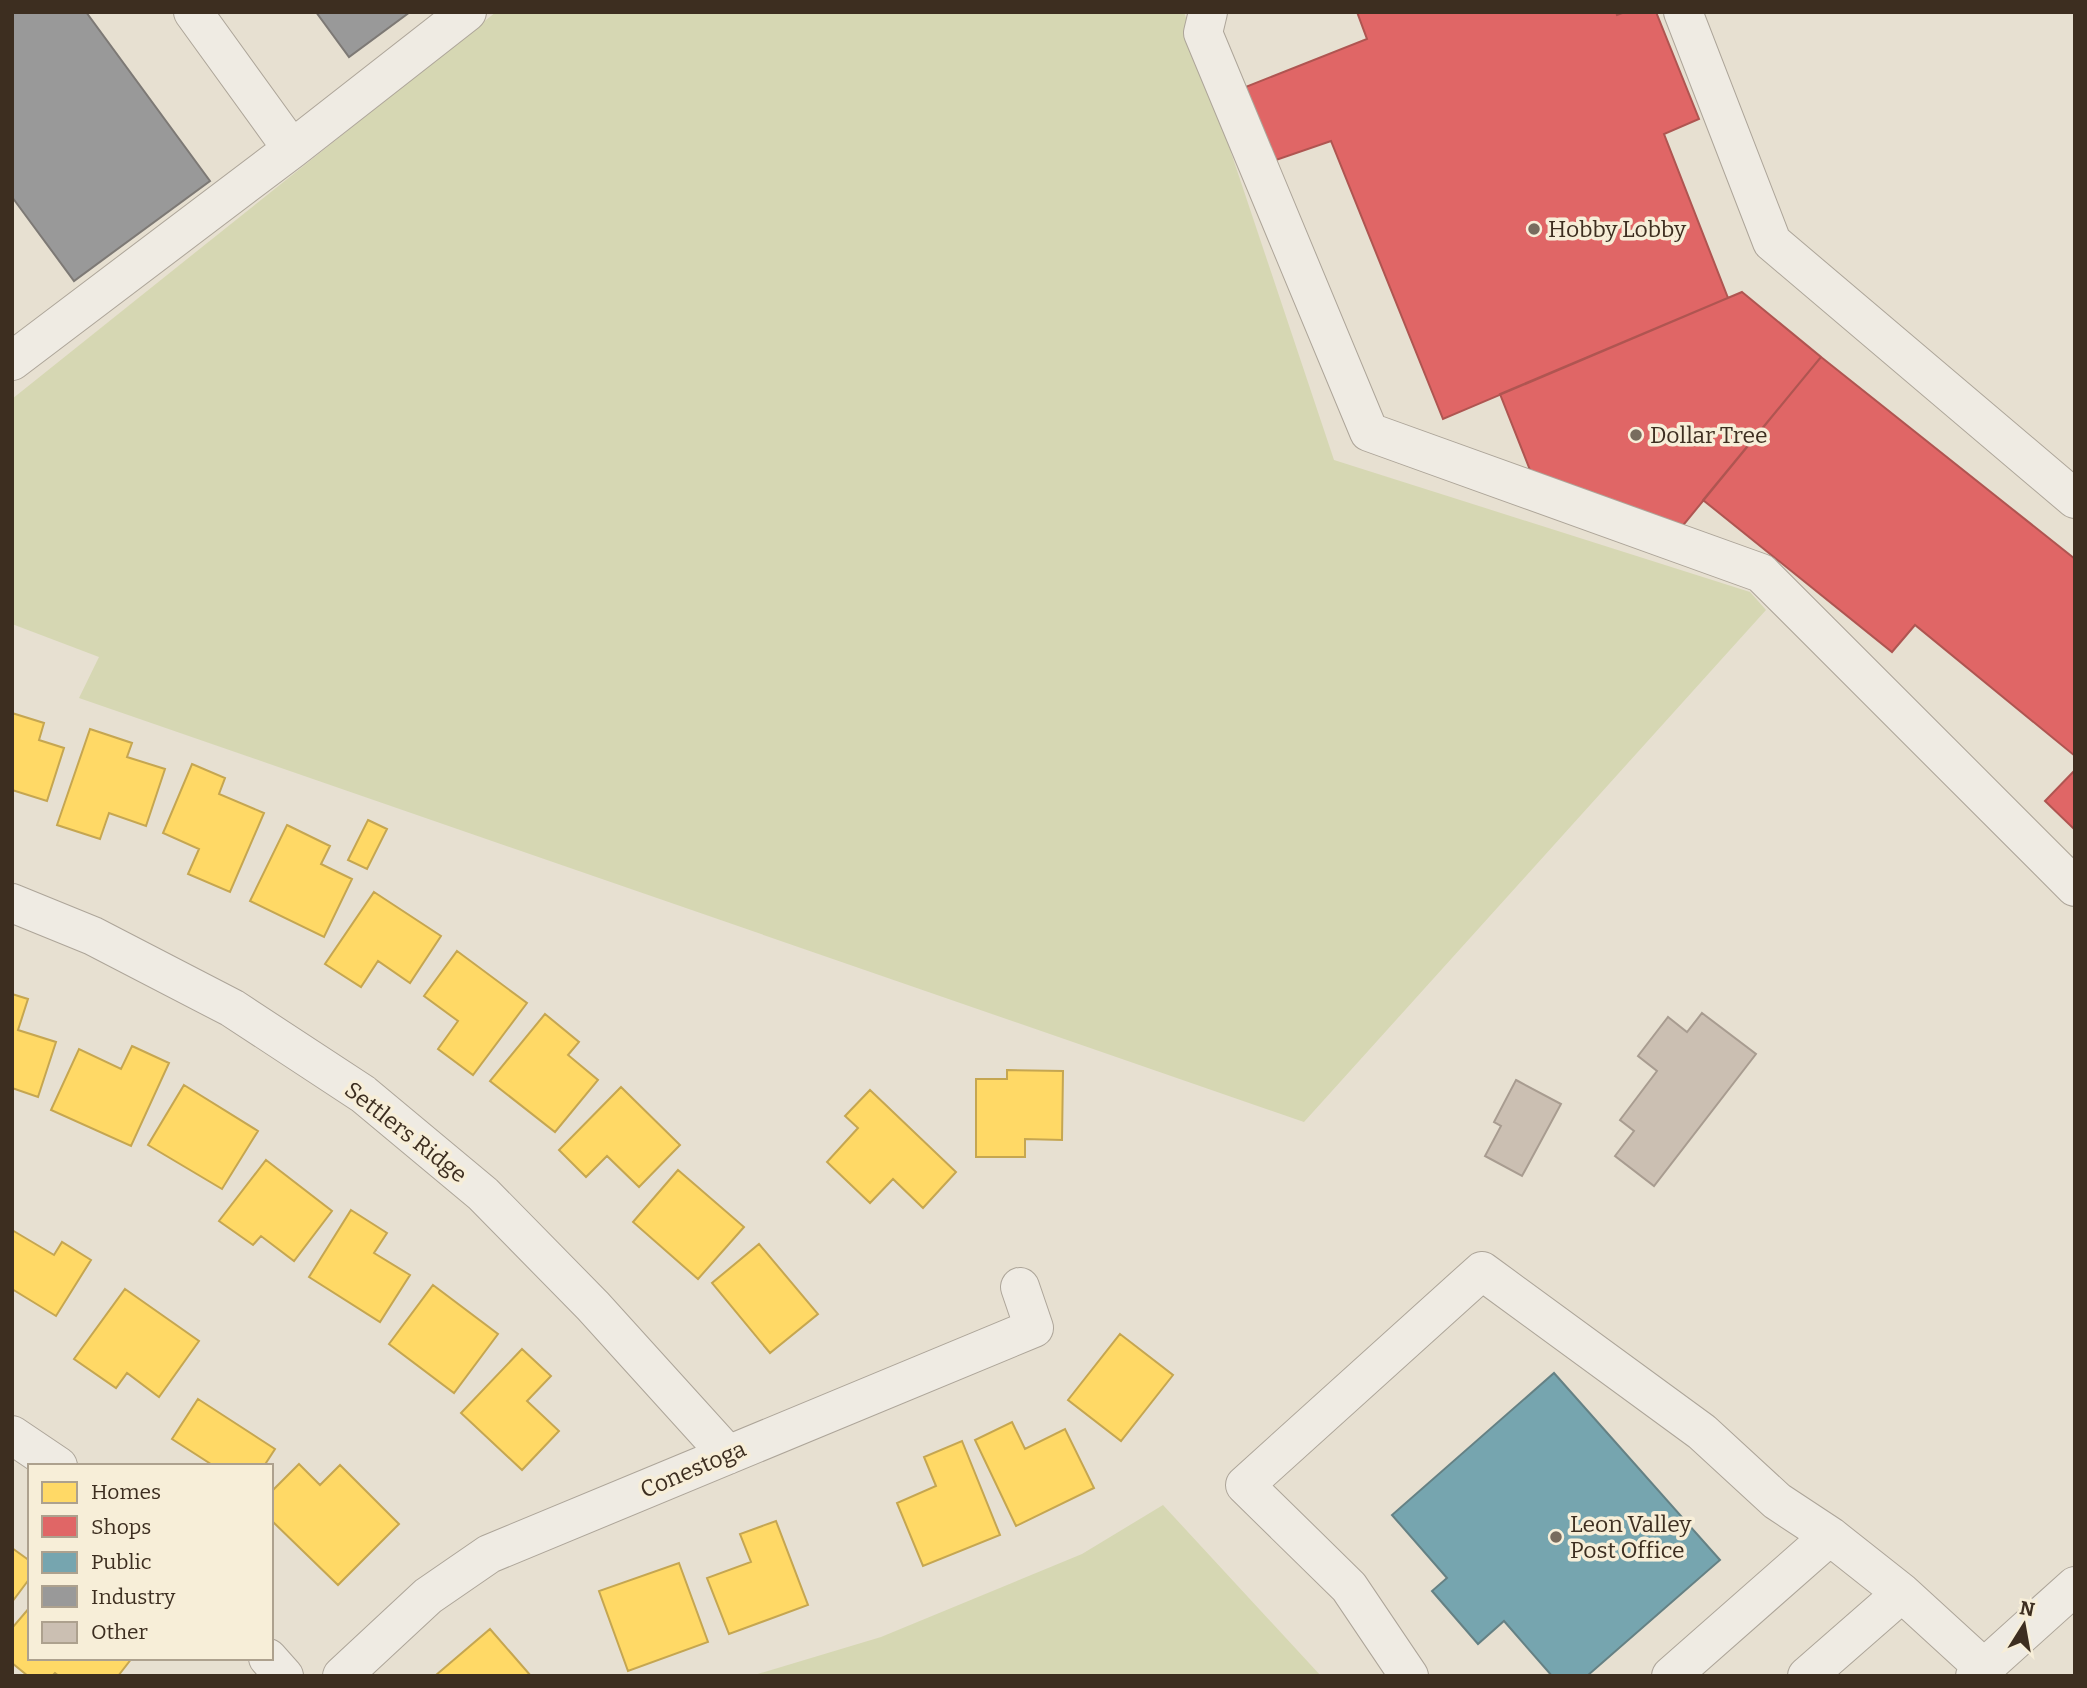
<svg xmlns="http://www.w3.org/2000/svg" width="2087" height="1688" font-family="Bitter,serif">
	<rect width="100%" height="100%" fill="#e7e0d1"/>
	<!-- green -->
	<path fill="#d6d7b3" d="M496 12H1184L1334 460 1750 592 1766 610 1304 1122 79 698 99 657 12 624V399Z
		M1163 1505 1321 1676H751L881 1637 1082 1554Z"/>
	<!-- homes -->
	<path fill="#ffd966" stroke="#c5a651" stroke-width="2" d="M12 713 44 723 39 740 64 748 47 801 12 790Z
		M90 729 132 743 127 757 165 769 146 826 109 813 100 839 57 825Z
		M192 764 225 778 219 794 264 813 230 892 188 874 199 849 163 833Z
		M368 820 387 829 367 869 348 860Z
		M287 825 330 846 321 864 352 879 324 937 250 901Z
		M374 892 441 936 410 983 378 961 361 987 325 964Z
		M457 951 527 1003 473 1075 438 1049 458 1021 424 996Z
		M12 994 28 999 18 1030 56 1042 38 1097 12 1088Z
		M545 1014 579 1042 568 1055 598 1080 555 1132 490 1081Z
		M132 1046 169 1063 131 1146 51 1110 79 1049 121 1069Z
		M1007 1070 1063 1071 1062 1140 1025 1139V1157H976V1079H1007Z
		M184 1085 258 1131 222 1189 148 1145Z
		M621 1087 680 1145 639 1187 607 1156 586 1177 559 1150Z
		M870 1090 956 1172 923 1208 893 1179 870 1203 827 1162 858 1128 845 1116Z
		M266 1160 332 1211 294 1261 261 1236 253 1245 219 1221Z
		M678 1170 744 1227 698 1279 633 1222Z
		M351 1210 387 1233 374 1253 410 1275 380 1322 309 1277Z
		M12 1230 54 1255 62 1242 91 1260 56 1316 12 1289Z
		M759 1244 818 1314 770 1353 712 1283Z
		M433 1285 498 1334 454 1393 389 1344Z
		M125 1289 199 1341 159 1397 127 1373 116 1388 74 1359Z
		M1120 1334 1173 1375 1121 1441 1068 1400Z
		M522 1349 551 1376 527 1401 559 1431 522 1470 461 1413Z
		M198 1399 275 1449 264 1466H214L172 1439Z
		M1012 1422 1025 1449 1065 1429 1094 1488 1016 1526 975 1440Z
		M962 1441 1000 1535 923 1566 897 1503 936 1486 924 1457Z
		M299 1464 320 1485 340 1465 399 1524 338 1585 271 1520V1492Z
		M776 1521 808 1605 729 1634 707 1578 751 1562 740 1534Z
		M12 1548 30 1561V1578L12 1602Z
		M679 1563 708 1642 628 1671 599 1591Z
		M30 1607V1658H132L118 1676H59L55 1673 52 1676H28L12 1663V1628Z
		M490 1629 531 1676 436 1675Z"/>
	<!-- shops -->
	<path fill="#e06666" stroke="#af5551" stroke-width="2" d="M1357 12H1616L1617 15 1625 12H1656L1699 119 1664 134 1728 298 1443 419 1331 141 1273 161 1243 88 1367 39Z
		M1742 292 1821 357 1680 529 1532 475 1500 394Z
		M1821 357 2075 559V756L1915 625 1892 652 1703 500Z
		M2075 770V830L2045 801Z"/>
	<!-- public -->
	<path fill="#76a5af" stroke="#658184" stroke-width="2" d="M1554 1373 1720 1560 1587 1676H1552L1504 1621 1478 1644 1432 1591 1447 1578 1392 1515Z"/>
	<!-- industry -->
	<path fill="#999" stroke="#7d7975" stroke-width="2" d="M12 12H86L210 181 74 281 12 197Z
		M316 12H410L349 57Z"/>
	<!-- building -->
	<path fill="#cbbfb2" stroke="#a89c90" stroke-width="2" d="M1702 1013 1756 1054 1654 1186 1615 1156 1634 1131 1620 1120 1657 1071 1638 1056 1668 1017 1687 1032Z
		M1516 1080 1561 1104 1522 1176 1485 1156 1501 1126 1494 1122Z"/>
	<g fill="none" stroke-linecap="round" stroke-linejoin="round">
		<!-- minor casing -->
		<g stroke="#ada599" stroke-width="40">
			<path id="minor" d="M193 12 292 149
				M1208 12 1203 33 1369 432 1761 573 2075 887
				M1683 12 1772 242 2075 499
				M12 361 292 149 467 12
				M12 903 93 936 232 1008 363 1094 483 1194 593 1306 728 1455
				M12 1435 58 1466
				M268 1658 284 1676
				M342 1676 428 1596 489 1554 1034 1328 1020 1287
				M1409 1676 1349 1587 1245 1485 1482 1271 1702 1432 1777 1501 1830 1536 1902 1593 1984 1668
				M1671 1676 1830 1536
				M1807 1676 1902 1593
				M1975 1676 2075 1586"/>
		</g>
		<!-- minor -->
		<use href="#minor" stroke="#efebe3" stroke-width="38"/>
	</g>
	<!-- markers -->
	<g fill="#786c5e" stroke="#f7eed8" stroke-width="2.5">
		<circle cx="1534" cy="229" r="7"/>
		<circle cx="1636" cy="435" r="7"/>
		<circle cx="1556" cy="1537" r="7"/>
	</g>
	<g text-anchor="middle" stroke-width="7" stroke-linejoin="round" paint-order="stroke">
		<!-- poi labels -->
		<g font-size="23" fill="#3d2e20" stroke="#f7eed8" text-anchor="start">
			<text x="1548" y="237">Hobby Lobby</text>
			<text x="1650" y="443">Dollar Tree</text>
			<text x="1570" y="1532">Leon Valley<tspan x="1570" dy="26">Post Office</tspan></text>
		</g>
		<!-- street labels -->
		<g font-size="23" fill="#3d2e20" stroke="#f7eed8">
			<text transform="translate(406 1132) rotate(38)" y="8">Settlers Ridge</text>
			<text transform="translate(693 1469) rotate(-23)" y="8">Conestoga</text>
		</g>
	</g>
	<!-- border -->
	<rect width="2087" height="1688" fill="none" stroke="#3d2e20" stroke-width="28"/>
	<!-- legend -->
	<rect x="28" y="1464" width="245" height="196" fill="#f7eed8" stroke="#ada18e" stroke-width="2"/>
	<rect x="42" y="1482" width="35" height="21" fill="#ffd966" stroke="#ada18e" stroke-width="2"/>
	<text x="91" y="1499" font-size="21" fill="#3d2e20">Homes</text>
	<rect x="42" y="1516" width="35" height="21" fill="#e06666" stroke="#ada18e" stroke-width="2"/>
	<text x="91" y="1534" font-size="21" fill="#3d2e20">Shops</text>
	<rect x="42" y="1552" width="35" height="21" fill="#76a5af" stroke="#ada18e" stroke-width="2"/>
	<text x="91" y="1569" font-size="21" fill="#3d2e20">Public</text>
	<rect x="42" y="1586" width="35" height="21" fill="#999999" stroke="#ada18e" stroke-width="2"/>
	<text x="91" y="1604" font-size="21" fill="#3d2e20">Industry</text>
	<rect x="42" y="1622" width="35" height="21" fill="#cbbfb2" stroke="#ada18e" stroke-width="2"/>
	<text x="91" y="1639" font-size="21" fill="#3d2e20">Other</text>
	<!-- north arrow -->
	<g transform="translate(2024 1625) rotate(11)" stroke="#f7eed8" stroke-width="5" paint-order="stroke">
	<path d="M0-5L12 26L0 18L-12 26Z" fill="#3d2e20"/>
	<text y="-10" font-size="19" font-weight="bold" text-anchor="middle" fill="#3d2e20">N</text>
	</g>
</svg>
